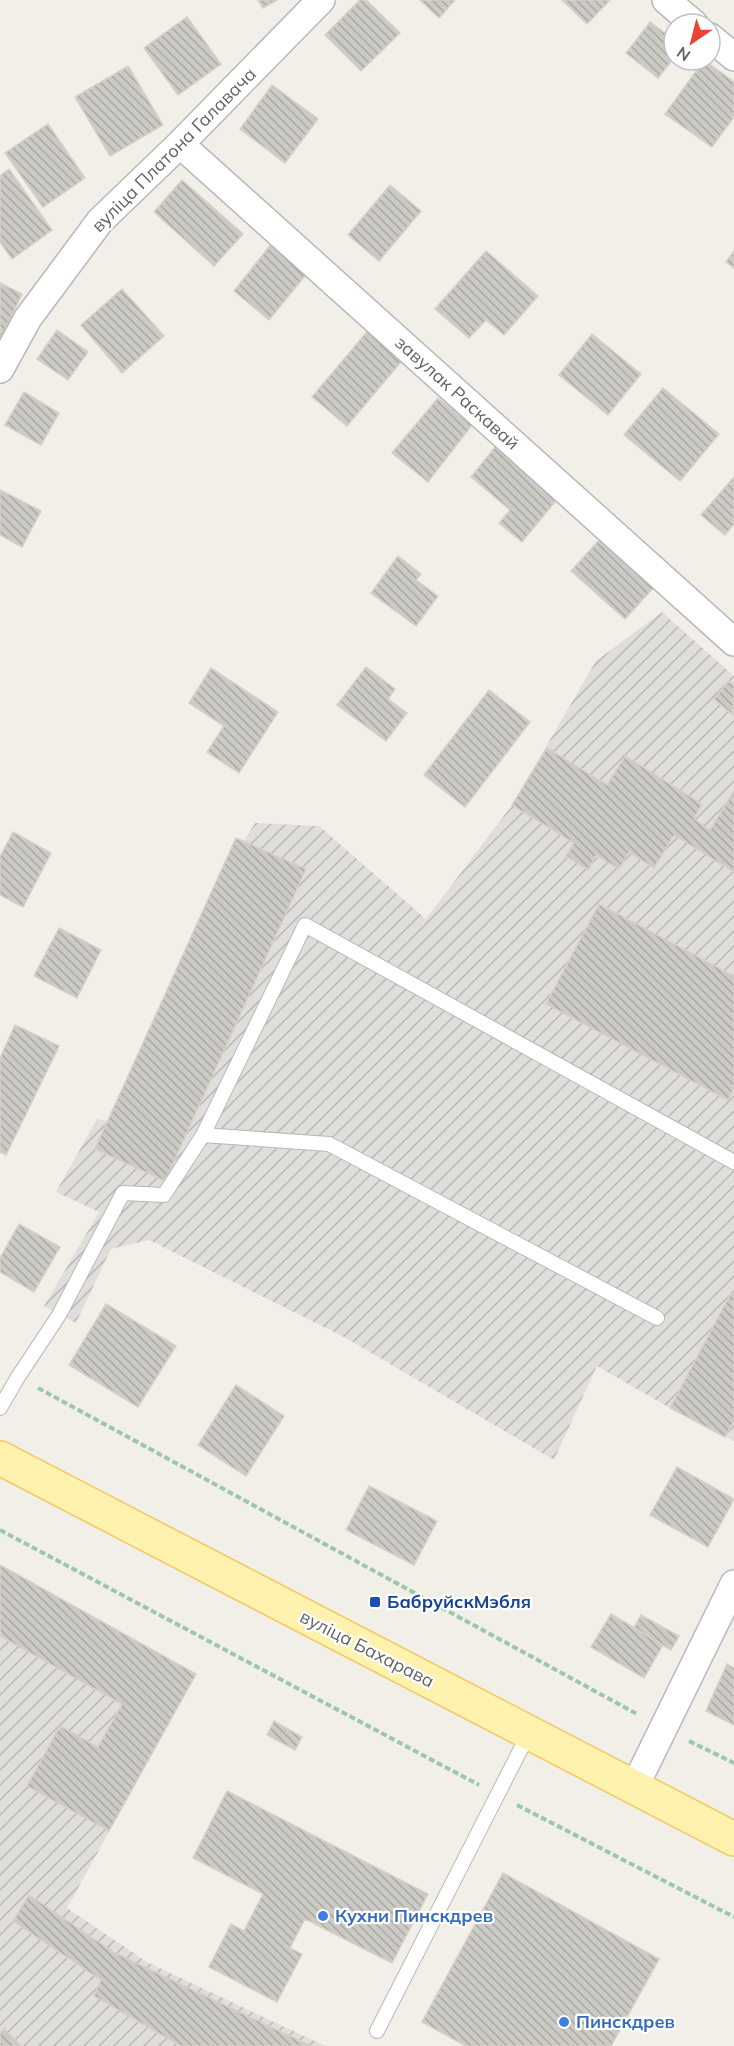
<svg xmlns="http://www.w3.org/2000/svg" width="734" height="2046" font-family="Mulish,sans-serif">
	<defs>
		<pattern id="industrial-furrows" width="10" height="10" patternUnits="userSpaceOnUse" patternTransform="scale(1.5)"><rect width="10" height="10" fill="#e0deda"/><path d="M-1 1l2-2M0 10L10 0M9 11l2-2" fill="none" stroke="#b9b8b5"/></pattern>
		<pattern id="building-back-hatch" width="6" height="6" patternUnits="userSpaceOnUse" patternTransform="scale(1.5)"><rect width="6" height="6" fill="#cccac5"/><path d="M-1 5l2 2M0 0l6 6M5-1l2 2" fill="none" stroke="#a9a8a4"/></pattern>
	</defs>
	<rect width="100%" height="100%" fill="#f1efe8"/>
	<!-- industrial -->
	<path fill="url(#industrial-furrows)" d="M662 612 734 676V1441L670 1408 597 1366 554 1460 344 1337 149 1240 111 1249 76 1323 44 1306 99 1212 56 1192 97 1119 108 1121 236 838 244 841 255 823 319 826 426 919 512 805 596 661Z
		M0 1565 196 1674 67 1908 147 1962 325 2046H0Z"/>
	<!-- building -->
	<path fill="url(#building-back-hatch)" stroke="#d6d1c6" stroke-width="1.5" d="M258 0H277L263 8Z
		M360 0H366L400 33 361 71 325 35Z
		M420 0H455L439 18Z
		M562 0H610L587 24Z
		M187 17 221 64 178 95 144 48Z
		M650 22 674 40V58L658 78 626 53Z
		M704 60 734 82V117L712 147 665 114Z
		M128 66 163 125 110 156 75 97Z
		M272 85 318 119 285 163 240 129Z
		M48 124 85 178 43 207 5 153Z
		M9 169 52 230 12 259 0 242V176Z
		M182 180 243 234 214 266 154 212Z
		M390 185 421 211 379 261 348 235Z
		M272 243 308 272 269 320 234 291Z
		M486 251 538 296 504 335 486 320 469 338 435 309Z
		M734 251V268L726 262Z
		M0 283 22 294 0 340Z
		M122 289 164 336 122 373 81 325Z
		M371 327 406 356 347 426 312 397Z
		M57 330 88 352 68 380 37 359Z
		M592 334 641 374 608 415 559 375Z
		M663 388 719 434 680 481 624 435Z
		M24 392 59 413 41 445 5 425Z
		M438 398 472 425 428 482 392 453Z
		M500 441 563 492 522 542 499 523 510 510 471 477Z
		M734 477V524L725 535 701 515Z
		M0 490 41 511 22 547 0 535Z
		M601 538 655 586 625 619 571 571Z
		M398 556 421 574 416 580 438 596 416 626 371 593Z
		M366 667 395 689 388 699 407 713 386 741 337 705Z
		M211 668 278 712 239 773 207 752 224 726 189 703Z
		M729 681 734 685 733 715 714 699Z
		M489 690 530 722 465 807 424 775Z
		M547 748 607 785 625 756 702 804 694 819 710 830 734 791V872L674 835 654 868 629 852 619 869 596 855 588 870 566 856 574 843 512 805Z
		M13 832 51 853 23 907 0 895V857Z
		M236 838 306 869 165 1181 95 1149Z
		M599 904 734 976V1088L728 1100 546 1004Z
		M59 928 101 950 77 998 34 976Z
		M15 1025 59 1046 6 1155 0 1152V1058Z
		M19 1224 60 1247 34 1292 0 1272V1258Z
		M731 1293 734 1294V1421L725 1437 670 1408Z
		M106 1304 176 1346 138 1407 69 1365Z
		M236 1385 284 1416 246 1476 198 1445Z
		M677 1467 734 1499 708 1547 650 1515Z
		M369 1486 437 1521 414 1565 346 1530Z
		M0 1565 196 1674 109 1831 27 1786 60 1726 98 1747 122 1704 0 1636Z
		M611 1614 663 1645 644 1678 591 1647Z
		M641 1615 679 1636 671 1650 634 1628Z
		M727 1664 734 1668V1725L706 1711Z
		M274 1721 302 1737 295 1750 267 1735Z
		M227 1791 428 1894 392 1963 305 1919 290 1948 302 1954 277 2002 209 1967 231 1924 244 1931 263 1894 193 1858Z
		M503 1873 659 1959 611 2046H466L422 2022Z
		M29 1895 115 1953 311 2046H181L94 1996 101 1980 13 1921Z
		M4 2029 21 2046H0V2033Z"/>
	<g fill="none" stroke-linecap="round" stroke-linejoin="round">
		<!-- lane casing -->
		<g stroke="#b5b8bc" stroke-width="16">
			<path id="lane" d="M203 1135 305 925 734 1162
				M0 1408 18 1377 59 1315 123 1193 164 1195 203 1135 329 1144 657 1318
				M377 2031 529 1733"/>
		</g>
		<!-- street casing -->
		<g stroke="#b5b8bc" stroke-width="30">
			<path id="street" d="M666 0 694 24
				M710 37 734 57
				M180 144 734 642
				M0 369 28 318 100 221 180 144 321 0
				M634 1788 734 1584"/>
		</g>
		<!-- primary casing -->
		<g stroke="#f2c960" stroke-width="36">
			<path id="primary" d="M0 1458 734 1839"/>
		</g>
		<!-- path -->
		<path stroke="#9cc7a9" stroke-width="4" stroke-dasharray="6 3" stroke-linecap="butt" d="M38 1388 637 1714
			M0 1530 479 1785
			M689 1741 734 1763
			M517 1805 734 1917"/>
		<!-- lane -->
		<use href="#lane" stroke="#fff" stroke-width="14"/>
		<!-- street -->
		<use href="#street" stroke="#fff" stroke-width="27"/>
		<!-- primary -->
		<use href="#primary" stroke="#fff2af" stroke-width="33"/>
	</g>
	<!-- markers -->
	<rect fill="#1a4fb4" stroke="#fff" stroke-width="2" x="369" y="1596" width="12" height="12" rx="3"/>
	<g fill="#3f7fe0" stroke="#fff" stroke-width="2">
		<circle cx="323" cy="1916" r="6"/>
		<circle cx="564" cy="2022" r="6"/>
	</g>
	<g text-anchor="middle" stroke-width="4.5" stroke-linejoin="round" paint-order="stroke">
		<!-- street labels -->
		<g font-size="18" fill="#5f6368" stroke="#fff">
			<text transform="translate(174 150) rotate(-45)" y="6">вуліца Платона Галавача</text>
			<text transform="translate(457 393) rotate(42)" y="6">завулак Раскавай</text>
			<text transform="translate(367 1649) rotate(27)" y="6">вуліца Бахарава</text>
		</g>
		<!-- transit labels -->
		<g font-size="18" font-weight="bold" fill="#164399" stroke="#fff" text-anchor="start">
			<text x="387" y="1608">БабруйскМэбля</text>
		</g>
		<!-- shop labels -->
		<g font-size="18" font-weight="bold" fill="#366cbe" stroke="#fff" text-anchor="start">
			<text x="335" y="1922">Кухни Пинскдрев</text>
			<text x="576" y="2028">Пинскдрев</text>
		</g>
	</g>
	<!-- north arrow -->
	<g transform="translate(692 42) rotate(215)"><circle r="28" fill="#ffffff" stroke="#bfc1c3" stroke-width="1.5"/>
	<path d="M0-4.5L10 22L0 15L-10 22Z" fill="#ea4335"/>
	<text y="-9" font-size="16" font-weight="bold" text-anchor="middle" fill="#5f6368">N</text>
	</g>
</svg>
